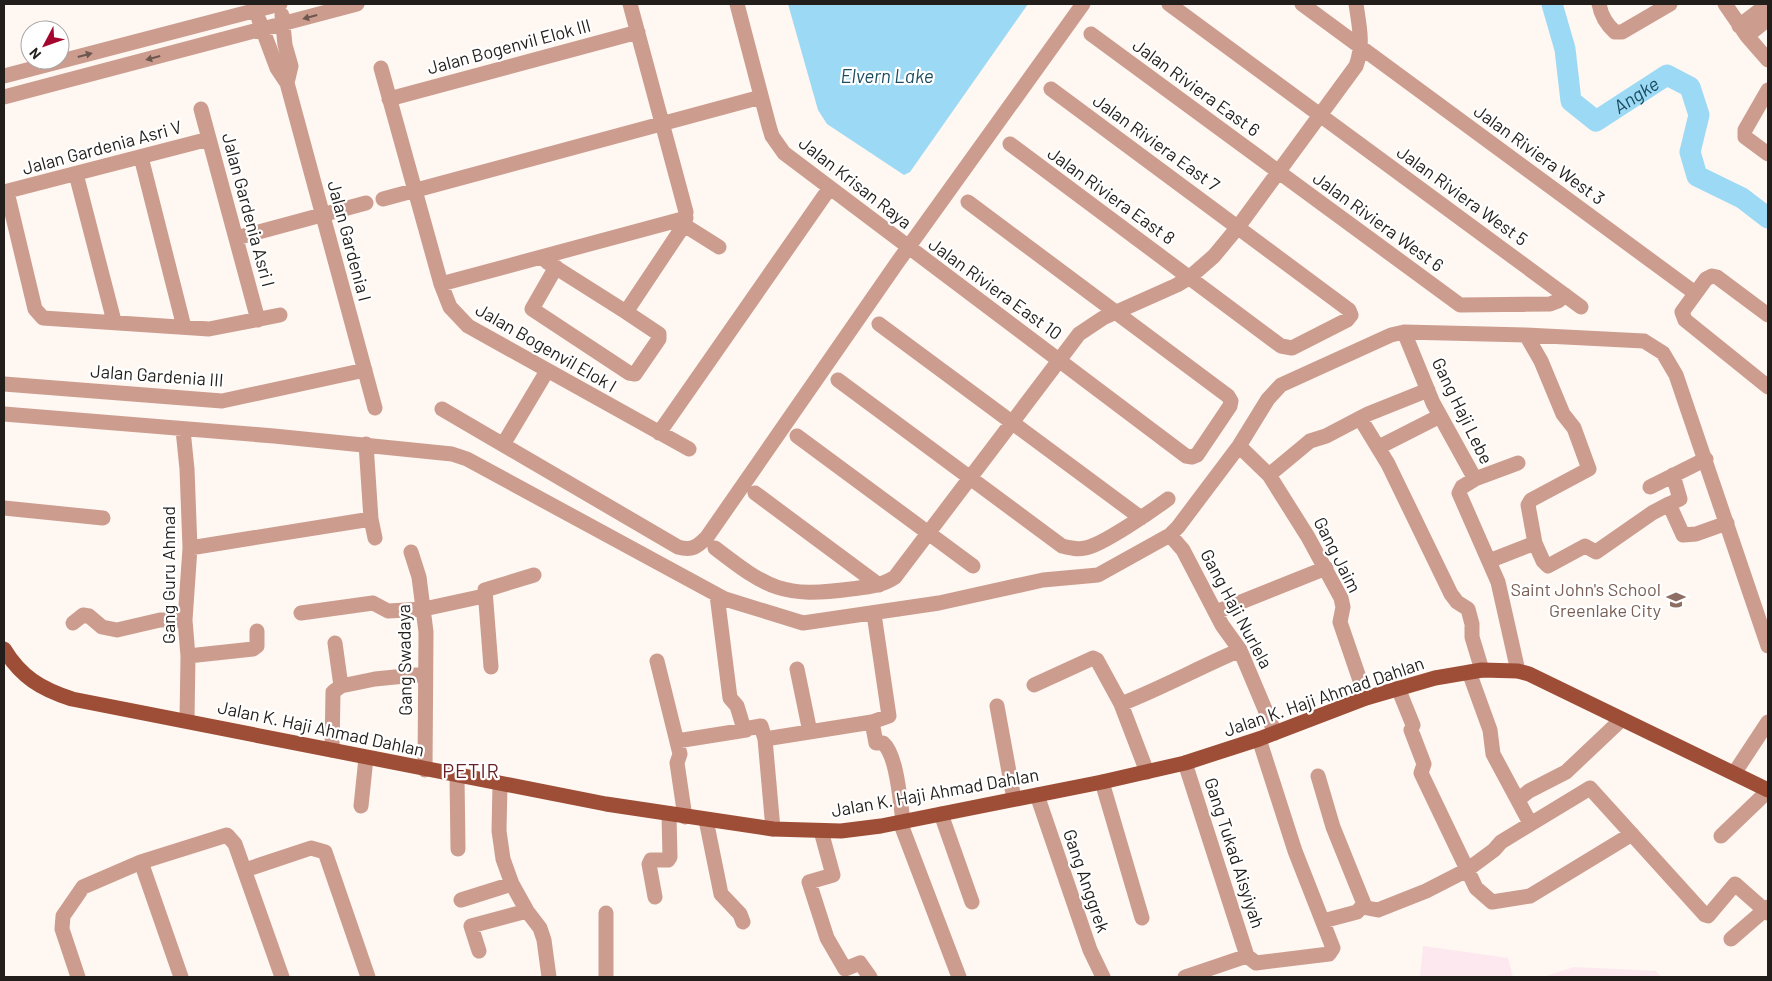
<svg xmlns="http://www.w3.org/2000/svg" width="1772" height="981" font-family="Barlow,sans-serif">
	<rect width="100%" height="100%" fill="#fef7f2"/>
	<!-- commercial -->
	<path fill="#fde8ef" d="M1423 946 1508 958 1513 977H1420Z
		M1574 967 1656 971 1661 977H1543Z"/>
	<!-- water -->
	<path fill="#9cd9f4" d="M788 4H1028L910 172 904 175 827 124 818 110Z"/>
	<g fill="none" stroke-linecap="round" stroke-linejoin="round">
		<!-- river -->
		<path stroke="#9cd9f4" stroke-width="21" id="s1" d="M1552 4 1565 49 1571 101 1596 121 1667 75 1690 87 1699 115 1690 152 1697 176 1742 198 1768 218"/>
		<!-- minor -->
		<path stroke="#cc9d8f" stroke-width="15" d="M630 4 686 212 684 225 719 247
			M737 4 769 126 772 136 784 153 1186 456 1192 457 1197 455 1230 406 1231 401 1228 396 968 202
			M1169 4 1581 307
			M1302 4 1695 293
			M1599 4C1601 15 1607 25 1615 32H1622L1670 4
			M1725 4 1747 36 1768 60
			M259 20 277 68 287 83 291 66 285 45 282 15
			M1739 26 1768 4
			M1091 34 1460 305 1550 304 1558 301 1565 295
			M1747 36 1768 19
			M381 68 441 284 450 307 468 326 689 449
			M4 76 280 4
			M287 83 375 408
			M1768 90 1745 130V137L1768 154
			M4 97 357 4
			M389 99 638 32
			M201 109 258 320
			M1010 144 1281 346 1292 348 1347 320 1351 315 1349 310 1051 89
			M141 157 184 327
			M76 174 114 321
			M4 192 209 139
			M7 192 35 309 43 318 209 329 280 315
			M383 199 761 97
			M236 238 366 203
			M547 262 626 312
			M556 267 532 309 629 373 635 374 659 339V334L626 312 684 225
			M441 284 686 218
			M1768 315 1717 277 1712 276 1706 279 1682 312 1685 320 1768 387
			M879 324 1141 518
			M1404 332 1433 403 1475 479 1462 487 1459 493 1498 582 1518 671
			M838 380 1062 546C1070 548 1077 550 1085 548 1101 546 1153 510 1168 499
			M4 384 222 401 365 370
			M442 409 678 547C692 551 697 547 707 537L897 263 1083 4
			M4 414 274 436 452 454 467 459 725 599 803 623 939 603 1043 580 1098 575 1170 535 1178 527 1239 446 1268 399 1281 385 1391 335 1404 332 1526 335 1644 341 1663 353 1676 375 1768 646
			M1360 418 1388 464 1451 594 1457 602 1468 609 1472 624V637L1482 670
			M183 430 187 469 190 548 185 620 188 656 187 720
			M659 433 829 189
			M797 436 973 566
			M504 443 547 371
			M366 444 371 519 375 538
			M1239 446 1269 475 1308 537 1341 598 1343 607 1340 622 1366 698
			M1379 447 1440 416
			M1269 475 1310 441 1326 436 1368 414 1428 390
			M1475 479 1518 463
			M1650 487 1706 459
			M755 493 879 585
			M1669 504 1680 499 1673 475
			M4 508 103 518
			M1170 535 1183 550 1222 625 1240 650 1275 733
			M1535 543 1543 561 1548 566 1585 546 1596 552 1652 513 1669 504 1683 535 1696 534 1727 523
			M190 548 371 519
			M715 548C768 589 783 598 851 589 867 587 882 586 895 577L1079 334 1103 318 1177 285 1190 277 1214 256 1238 227 1356 66C1364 45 1359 25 1356 4
			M411 552 419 577 426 632 425 770
			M1489 561 1535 543 1528 505 1531 500 1589 469 1574 428 1563 414 1541 361 1526 335
			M717 595 730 698 737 706 744 729 761 726 765 739 872 722 889 716 874 614
			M1216 612 1326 568
			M301 613 373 603 388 611 424 609 484 596
			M73 623 83 615 89 616 102 627 117 630 160 620H185
			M188 656 253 649 257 646V631
			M657 661 680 754 677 763 685 817
			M491 667 485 590 534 575
			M797 669 810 732
			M1469 672 1490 730 1493 754 1530 823
			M1034 685 1093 658 1097 660 1121 704 1147 772
			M341 686 375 679 425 674
			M1398 688 1413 725 1411 730 1424 764 1421 773 1476 888 1492 902 1530 896 1632 834
			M1121 704C1162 688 1200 667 1240 650
			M997 706 1014 799
			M872 722 876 743H883C897 755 900 801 903 821
			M765 739 773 829
			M677 741 746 730
			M332 750 333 692 341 686 335 643
			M1185 763 1247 956 1256 963 1329 954 1333 948 1295 851 1259 739
			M1735 772 1768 722
			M457 776 458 849
			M1318 776 1333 827 1364 904 1357 912 1323 921
			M1102 782 1142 918
			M500 784 499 831 503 859 512 884 527 911 540 928 544 940 549 977
			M1037 795 1090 950 1103 977
			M1519 799 1529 791 1566 772 1621 720
			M361 806 366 758
			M941 814 972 902
			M706 820 721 894 740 914 743 922
			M900 822 959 977
			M821 831 833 875 809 882 827 938 845 969 860 963 870 977
			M1721 836 1768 791
			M141 862 181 977
			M245 870 311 848 325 852 368 977
			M655 897 649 864 651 860H668L670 857 669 815
			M461 900 512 884
			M1362 907 1378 910 1426 891 1467 870 1494 850 1501 842 1590 788 1705 915 1708 916 1735 884 1768 913
			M606 913V977
			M1731 939 1768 907
			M479 951 471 926 527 911
			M78 977 62 929 63 916 83 887 141 862 227 835 235 844 282 977
			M1185 977 1247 956"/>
		<!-- major -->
		<path stroke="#9e4e37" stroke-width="15" d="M4 649C21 677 41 689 72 699L606 804 773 829 841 831 881 826 1102 782 1185 763 1259 739 1366 698 1435 678 1482 670 1518 671 1529 674 1768 790"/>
	</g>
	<!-- one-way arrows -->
	<defs><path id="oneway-solid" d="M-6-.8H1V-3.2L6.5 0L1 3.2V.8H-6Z" transform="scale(1.25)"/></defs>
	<g fill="#6e574f">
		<use href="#oneway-solid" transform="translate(310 17) rotate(165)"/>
		<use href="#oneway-solid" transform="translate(85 55) rotate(-15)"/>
		<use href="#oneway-solid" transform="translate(153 58) rotate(165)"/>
	</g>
	<!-- icons -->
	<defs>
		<g id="school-bare" transform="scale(1.5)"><path d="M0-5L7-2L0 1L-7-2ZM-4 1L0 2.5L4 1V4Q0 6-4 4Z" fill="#8d6e63" stroke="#fff" stroke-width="2.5" paint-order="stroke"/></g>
	</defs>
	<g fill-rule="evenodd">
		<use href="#school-bare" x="1676" y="600"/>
	</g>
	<g text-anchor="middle" stroke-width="4.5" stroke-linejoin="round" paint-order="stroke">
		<!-- street labels -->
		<g font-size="18" fill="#211e1b" stroke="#fff">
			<text transform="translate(509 47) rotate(-15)" y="6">Jalan Bogenvil Elok III</text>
			<text transform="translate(1196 88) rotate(36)" y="6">Jalan Riviera East 6</text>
			<text transform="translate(1156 143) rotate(36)" y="6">Jalan Riviera East 7</text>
			<text transform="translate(102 148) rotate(-15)" y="6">Jalan Gardenia Asri V</text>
			<text transform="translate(1539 155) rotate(36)" y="6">Jalan Riviera West 3</text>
			<text transform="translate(855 183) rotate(38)" y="6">Jalan Krisan Raya</text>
			<text transform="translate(1111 196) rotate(36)" y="6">Jalan Riviera East 8</text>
			<text transform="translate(1462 196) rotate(36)" y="6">Jalan Riviera West 5</text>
			<text transform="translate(248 210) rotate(75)" y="6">Jalan Gardenia Asri I</text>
			<text transform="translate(1378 222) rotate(36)" y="6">Jalan Riviera West 6</text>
			<text transform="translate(349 241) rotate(75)" y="6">Jalan Gardenia I</text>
			<text transform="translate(995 289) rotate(36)" y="6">Jalan Riviera East 10</text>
			<text transform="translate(546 348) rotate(30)" y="6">Jalan Bogenvil Elok I</text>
			<text transform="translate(157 376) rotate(4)" y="6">Jalan Gardenia III</text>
			<text transform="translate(1462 411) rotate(64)" y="6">Gang Haji Lebe</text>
			<text transform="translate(1337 555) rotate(63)" y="6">Gang Jaim</text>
			<text transform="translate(169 575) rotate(-90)" y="6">Gang Guru Ahmad</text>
			<text transform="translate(1236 609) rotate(62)" y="6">Gang Haji Nurlela</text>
			<text transform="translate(405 660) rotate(-91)" y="6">Gang Swadaya</text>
			<text transform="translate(1324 697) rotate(-19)" y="6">Jalan K. Haji Ahmad Dahlan</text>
			<text transform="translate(321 729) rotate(12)" y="6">Jalan K. Haji Ahmad Dahlan</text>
			<text transform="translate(935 793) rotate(-10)" y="6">Jalan K. Haji Ahmad Dahlan</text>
			<text transform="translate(1234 853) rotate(72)" y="6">Gang Tukad Aisyiyah</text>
			<text transform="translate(1086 881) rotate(71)" y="6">Gang Anggrek</text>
		</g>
		<!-- education labels -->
		<g font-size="18" fill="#785e54" stroke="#fff" text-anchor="end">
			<text x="1661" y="596">Saint John's School<tspan x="1661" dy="21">Greenlake City</tspan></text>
		</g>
		<!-- water labels -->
		<g font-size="19" font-style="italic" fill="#1b4c60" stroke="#fff">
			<text x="887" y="83">Elvern Lake</text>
			<text dy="7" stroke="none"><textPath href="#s1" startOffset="179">Angke</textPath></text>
		</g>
		<!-- quarter labels -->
		<g font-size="20" letter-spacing="1" fill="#672127" stroke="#fff">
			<text x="471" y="778">PETIR</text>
		</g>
	</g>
	<!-- border -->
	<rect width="1772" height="981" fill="none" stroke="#211e1b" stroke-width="10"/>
	<!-- north arrow -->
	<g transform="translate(45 45) rotate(229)"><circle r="24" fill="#ffffff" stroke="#a6a5a4"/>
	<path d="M0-4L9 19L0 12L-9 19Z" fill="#a4062d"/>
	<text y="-8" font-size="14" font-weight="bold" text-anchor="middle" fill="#211e1b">N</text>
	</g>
</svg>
